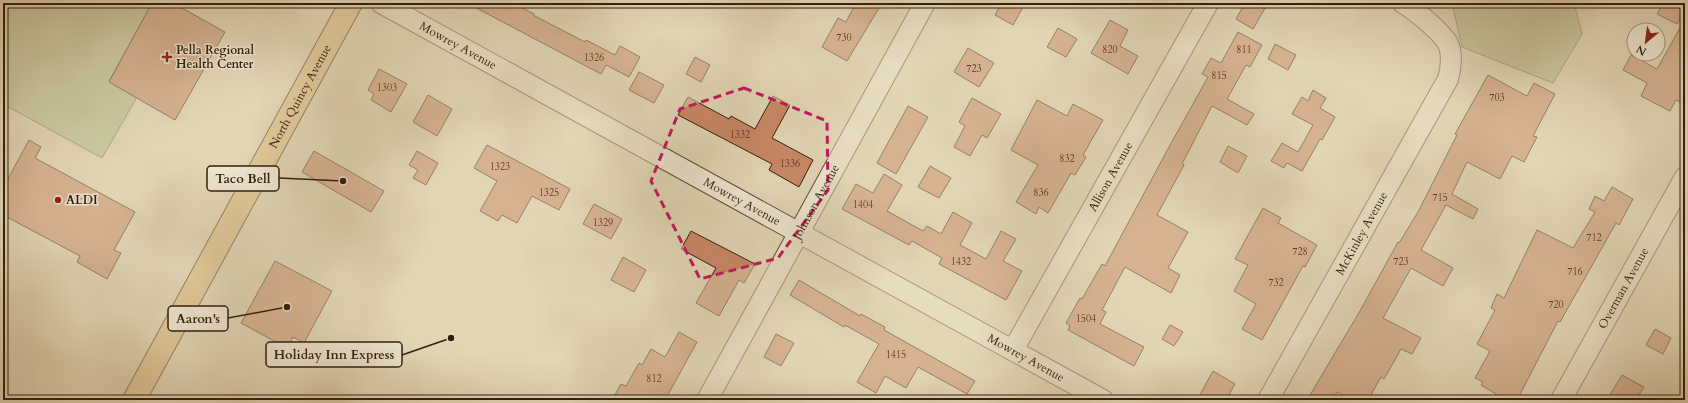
<svg xmlns="http://www.w3.org/2000/svg" width="1688" height="403" font-family="Cardo,serif">
	<rect width="100%" height="100%" fill="#e1d5b4"/>
	<filter id="stains"><feTurbulence type="fractalNoise" baseFrequency=".005" numOctaves="4"/><feColorMatrix values="0 0 0 0 .2 0 0 0 0 .09 0 0 0 0 .02 0 0 0 .5 -.17"/></filter>
	<radialGradient id="worn" r=".72"><stop offset=".6" stop-color="#630" stop-opacity="0"/><stop offset="1" stop-color="#630" stop-opacity=".3"/></radialGradient>
	<!-- green -->
	<path fill="#b1bd8e" stroke="#726e4e" d="M3 3H152L109 81 137 97 102 158 3 104Z
		M1452 3H1574L1582 34 1553 83 1462 47Z"/>
	<!-- building -->
	<path fill="#c88766" stroke="#321e0e" d="M152 3H173L225 32 175 120 109 82Z
		M467 3H514L534 14 533 15 585 42 586 40 615 55 620 46 640 57 629 77 606 65 601 74Z
		M856 3H882L847 61 822 47 838 18 846 22Z
		M1002 3H1015L1023 7 1013 25 995 15Z
		M1245 3H1268L1253 29 1236 19Z
		M1663 3H1685V9L1677 24 1657 14Z
		M1685 19V104L1676 100 1670 111 1641 96 1647 83 1623 70 1631 55 1657 69Z
		M1110 20 1128 30 1120 46 1138 56 1128 74 1091 53Z
		M1058 28 1077 39 1066 57 1047 47Z
		M1238 32 1262 45 1250 67 1246 65 1227 99 1254 114 1247 125 1212 106 1182 164 1184 165 1157 215 1188 232 1168 268 1180 275 1171 293 1125 267 1102 310 1106 312 1100 324 1144 347 1134 366 1068 330 1070 326 1066 323 1080 298 1082 299 1102 264 1105 266 1169 147 1208 77 1202 74 1211 58 1221 63Z
		M1275 44 1296 55 1288 70 1268 59Z
		M968 48 994 63 979 87 954 72Z
		M695 57 710 65 701 82 686 74Z
		M379 69 407 84 391 112 371 100 374 94 368 90Z
		M639 72 664 85 654 103 629 90Z
		M1488 75 1527 96 1534 83 1555 94 1533 136 1537 137 1524 162 1512 156 1500 179 1467 162 1452 194 1478 209 1473 219 1446 205 1421 250 1453 268 1443 286 1411 268 1383 318 1421 338 1412 354 1401 349 1384 379 1381 377 1368 400H1352L1337 392 1333 400H1307L1360 311 1398 242 1399 243 1418 212 1457 135 1455 134Z
		M1313 90 1326 98 1320 108 1335 117 1322 140 1320 139 1302 171 1287 163 1284 168 1271 161 1282 143 1298 152 1313 125 1292 114 1302 97 1308 101Z
		M428 95 452 109 437 136 413 122Z
		M773 96 790 105 772 138 813 160 799 187 769 170 772 164 678 115 688 97 729 119 731 116 755 129Z
		M972 98 1001 114 987 138 982 135 970 156 954 147 965 126 959 122Z
		M1037 100 1067 116 1073 104 1103 120 1083 155 1086 157 1075 175 1071 173 1048 213 1039 207 1036 214 1016 202 1038 165 1011 150Z
		M908 106 928 117 896 174 877 163Z
		M29 140 41 147 35 158 135 212 114 250 121 253 107 279 77 262 80 256 3 215V188Z
		M487 145 570 189 559 210 532 196 517 223 502 215 498 221 480 211 497 181 474 168Z
		M1228 146 1247 156 1238 173 1220 162Z
		M314 151 384 191 371 212 302 172Z
		M417 151 438 163 426 185 413 178 418 170 409 165Z
		M930 166 951 178 939 198 918 187Z
		M884 174 902 185 887 211 923 231 927 226 941 234 953 212 972 223 960 245 986 259 1001 231 1016 239 1003 261 1022 271 1006 300 939 264 942 258 912 241 909 245 842 209 856 184 873 193Z
		M1612 187 1633 199 1619 225 1616 223 1560 322 1558 321 1517 400H1493L1496 394 1481 385 1483 382 1475 378 1490 351 1477 344 1495 310 1491 308 1497 294 1504 298 1537 230 1573 248 1595 212 1589 209 1595 196 1604 201Z
		M594 204 622 219 611 239 583 224Z
		M1263 208 1281 218 1278 223 1317 245 1305 267 1303 266 1262 340 1242 329 1256 304 1234 291 1248 265 1235 259Z
		M691 231 755 264 744 283 739 280 719 316 696 303 716 268 681 249Z
		M623 257 646 270 634 292 611 280Z
		M275 261 332 291 304 343 293 337 287 348 241 323Z
		M799 280 860 316 861 314 885 327 884 330 975 381 967 394 918 367 906 388 885 376 876 393 857 382 879 344 845 325 844 327 790 295Z
		M1170 325 1183 332 1174 346 1162 339Z
		M1655 329 1671 338 1663 354 1646 345Z
		M679 332 697 342 665 400H612L621 384 626 386 639 363 642 365 651 349 665 357Z
		M776 334 794 343 781 366 764 357Z
		M1213 371 1235 384 1226 400H1197Z
		M1622 375 1644 387 1636 400H1607Z"/>
	<g fill="none" stroke-linecap="round" stroke-linejoin="round">
		<!-- minor casing -->
		<g stroke="#5e4c38" stroke-width="22">
			<g id="minor">
				<path id="s1" d="M381 3 1103 400"/>
				<path id="s2" d="M1013 350 1208 3"/>
				<path id="s3" d="M707 400 925 3"/>
				<path id="s4" d="M1268 400 1448 79C1451 69 1453 52 1447 42 1440 31 1415 10 1403 3"/>
				<path id="s5" d="M1561 400 1685 177"/>
			</g>
		</g>
		<!-- major casing -->
		<g stroke="#321e0e" stroke-width="24">
			<g id="major">
				<path id="s6" d="M134 400 351 3"/>
			</g>
		</g>
		<!-- minor -->
		<use href="#minor" stroke="#ece4ce" stroke-width="20"/>
		<!-- major -->
		<use href="#major" stroke="#e0ba7a" stroke-width="22"/>
	</g>
	<!-- marked area -->
	<path d="M0 0H1688V403H0ZM744 88 827 121 828 190 778 258 700 279 651 181 680 109Z" fill="#e1d5b4" fill-opacity=".55" fill-rule="evenodd"/>
	<path fill="none" stroke="#c2185b" stroke-width="3" stroke-dasharray="8 5" stroke-linejoin="round" d="M744 88 827 121 828 190 778 258 700 279 651 181 680 109Z"/>
	<!-- markers -->
	<g fill="#8f2418" stroke="#ece4ce" stroke-width="1.5">
		<path d="M165 51h4v4h4v4h-4v4h-4v-4h-4v-4h4z"/>
		<circle cx="58" cy="200" r="4"/>
	</g>
	<g text-anchor="middle" stroke-width="3" stroke-linejoin="round" paint-order="stroke">
		<!-- number labels -->
		<g font-size="10" fill="#583824">
			<text x="844" y="41">730</text>
			<text x="1110" y="53">820</text>
			<text x="1244" y="53">811</text>
			<text x="594" y="61">1326</text>
			<text x="974" y="72">723</text>
			<text x="1219" y="79">815</text>
			<text x="387" y="91">1303</text>
			<text x="1497" y="101">703</text>
			<text x="740" y="138">1332</text>
			<text x="1067" y="162">832</text>
			<text x="790" y="167">1336</text>
			<text x="500" y="170">1323</text>
			<text x="549" y="196">1325</text>
			<text x="1041" y="196">836</text>
			<text x="1440" y="201">715</text>
			<text x="863" y="208">1404</text>
			<text x="603" y="226">1329</text>
			<text x="1594" y="241">712</text>
			<text x="1300" y="255">728</text>
			<text x="961" y="265">1432</text>
			<text x="1401" y="265">723</text>
			<text x="1575" y="275">716</text>
			<text x="1276" y="286">732</text>
			<text x="1556" y="308">720</text>
			<text x="1086" y="322">1504</text>
			<text x="896" y="358">1415</text>
			<text x="654" y="382">812</text>
		</g>
		<!-- street labels -->
		<g font-size="12" fill="#321e0e" stroke="#ece4ce">
			<text dy="4" stroke="none"><textPath href="#s1" startOffset="88">Mowrey Avenue</textPath></text>
			<text dy="4" stroke="none"><textPath href="#s6" startOffset="346">North Quincy Avenue</textPath></text>
			<text dy="4" stroke="none"><textPath href="#s2" startOffset="199">Allison Avenue</textPath></text>
			<text dy="4" stroke="none"><textPath href="#s1" startOffset="412">Mowrey Avenue</textPath></text>
			<text dy="4" stroke="none"><textPath href="#s3" startOffset="226">Johnson Avenue</textPath></text>
			<text dy="4" stroke="none"><textPath href="#s4" startOffset="191">McKinley Avenue</textPath></text>
			<text dy="4" stroke="none"><textPath href="#s5" startOffset="128">Overman Avenue</textPath></text>
			<text dy="4" stroke="none"><textPath href="#s1" startOffset="736">Mowrey Avenue</textPath></text>
		</g>
		<!-- poi labels -->
		<g font-size="12" font-weight="bold" fill="#321e0e" stroke="#ece4ce" text-anchor="start">
			<text x="176" y="54">Pella Regional<tspan x="176" dy="14">Health Center</tspan></text>
			<text x="66" y="204">ALDI</text>
		</g>
	</g>
	<!-- callouts -->
	<path fill="none" stroke="#321e0e" stroke-width="1.5" d="M343 181L279 178M287 307L228 318M451 338L402 355"/>
	<g fill="#321e0e" stroke="#ece4ce" stroke-width="1.5">
		<circle cx="343" cy="181" r="4"/>
		<circle cx="287" cy="307" r="4"/>
		<circle cx="451" cy="338" r="4"/>
	</g>
	<g fill="#ece4ce" stroke="#321e0e" stroke-width="1.5">
		<rect x="207" y="166" width="72" height="25" rx="4"/>
		<rect x="168" y="306" width="60" height="25" rx="4"/>
		<rect x="266" y="342" width="136" height="25" rx="4"/>
	</g>
	<g font-size="13" text-anchor="middle" font-weight="bold" fill="#321e0e">
		<text x="243" y="183">Taco Bell</text>
		<text x="198" y="323">Aaron's</text>
		<text x="334" y="359">Holiday Inn Express</text>
	</g>
	<!-- margin -->
	<rect width="1688" height="403" fill="none" stroke="#e1d5b4" stroke-width="16"/>
	<rect x="4" y="4" width="1680" height="395" fill="none" stroke="#321e0e" stroke-width="2"/>
	<rect x="8" y="8" width="1672" height="387" fill="none" stroke="#321e0e"/>
	<!-- north arrow -->
	<g transform="translate(1646 42) rotate(209)"><circle r="19" fill="#ece4ce" stroke="#a29581"/>
	<path d="M0-3L7 15L0 10L-7 15Z" fill="#8f2418"/>
	<text y="-6" font-size="11" font-weight="bold" text-anchor="middle" fill="#321e0e">N</text>
	</g>
	<rect width="100%" height="100%" filter="url(#stains)"/>
	<rect width="100%" height="100%" fill="url(#worn)"/>
</svg>
